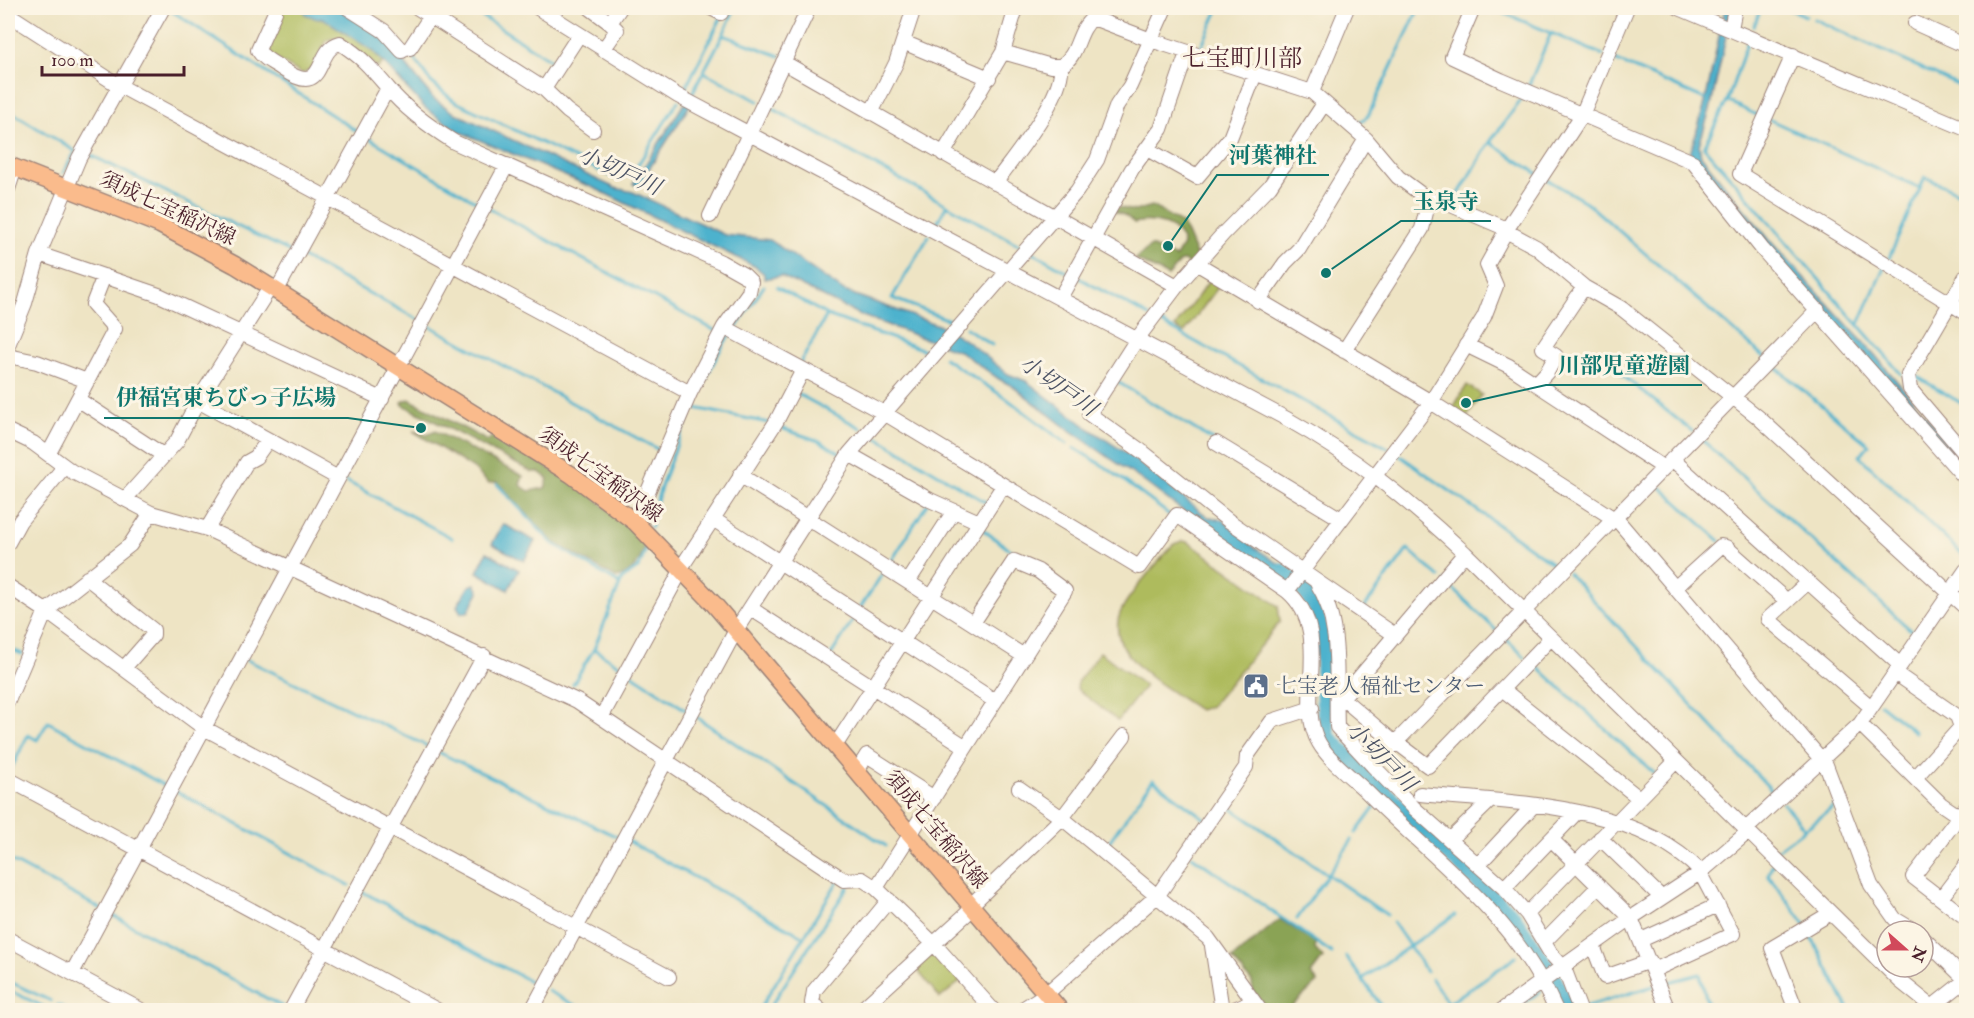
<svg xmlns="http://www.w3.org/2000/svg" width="1974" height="1018" font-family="'IM FELL Double Pica','Noto Serif JP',serif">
	<rect width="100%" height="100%" fill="#fcf5e5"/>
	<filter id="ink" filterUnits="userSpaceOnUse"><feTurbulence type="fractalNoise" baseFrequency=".0167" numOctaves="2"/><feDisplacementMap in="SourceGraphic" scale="12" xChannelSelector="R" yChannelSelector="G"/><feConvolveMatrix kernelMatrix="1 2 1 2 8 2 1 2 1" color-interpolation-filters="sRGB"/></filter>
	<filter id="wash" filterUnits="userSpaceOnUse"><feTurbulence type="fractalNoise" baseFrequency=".008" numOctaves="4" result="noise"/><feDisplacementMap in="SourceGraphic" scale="24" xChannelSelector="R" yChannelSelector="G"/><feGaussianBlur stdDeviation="1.35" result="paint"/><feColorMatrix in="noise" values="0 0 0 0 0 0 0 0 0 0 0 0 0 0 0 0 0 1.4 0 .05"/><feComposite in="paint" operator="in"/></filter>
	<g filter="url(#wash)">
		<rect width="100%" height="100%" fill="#eee4c4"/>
		<!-- green -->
		<path fill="#aebb5d" stroke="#7c6d44" stroke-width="1.5" d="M280 8H303L306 14C333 16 365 42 383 62L378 68 339 37 327 40 313 68 302 74 264 52Z
			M1212 277 1222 282 1184 333 1175 327Z
			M1467 385 1482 395 1465 420 1451 411Z
			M1182 541 1188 542 1278 606 1280 622 1211 706 1199 710C1170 689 1099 654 1122 609 1133 588 1158 563 1174 544Z
			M1100 652 1145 686 1118 721 1077 689 1078 681Z
			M930 952H935L961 981 940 998 914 966Z"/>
		<!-- forest -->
		<path fill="#8aa354" stroke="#6a6140" stroke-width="1.5" d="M1152 206 1183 224 1197 257 1190 266 1185 261H1181L1168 276 1135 259 1151 246 1176 257 1183 245C1179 223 1153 219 1134 223L1126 216 1114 211 1118 207 1135 211Z
			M409 399 488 441 495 433 595 498 645 541C644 558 633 574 616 578L552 541 497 482 488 483 474 469 413 431 427 435 435 431 523 476 520 485 529 491 545 488 548 479 539 472H532L403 405 402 402Z
			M1280 919 1315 942V949L1323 958 1311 974 1318 982 1288 1010H1264L1253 991 1252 982 1232 959Z"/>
		<!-- water -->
		<path fill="#4eb2cd" stroke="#4c687c" stroke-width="1.5" d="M303 8H337L366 24 391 46 433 98 453 112 615 188 633 192 725 235 770 240 844 291 946 328 968 342 1008 374 1026 381 1088 428 1129 455 1208 517 1223 520 1254 547 1296 575 1290 583 1249 555 1234 549 1143 481 1065 427 1014 387 999 379 961 352 860 315 781 276 764 279V274L756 267 596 189 458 131 425 108 373 51 323 18 317 19 305 14Z
			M1725 8H1732L1711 106 1699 145 1701 156 1773 244 1875 355 1966 464V472L1872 363 1766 246 1690 154 1705 103Z
			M694 99 638 186 633 184 683 105Z
			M503 524 535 541 524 561 492 544Z
			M487 552 519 570 508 590 477 572Z
			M475 584 479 592 468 612 461 613 457 606 469 586Z"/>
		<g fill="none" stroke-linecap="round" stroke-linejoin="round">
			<!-- stream -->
			<path stroke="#4eb2cd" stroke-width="3" d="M167 8 358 132
				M469 8 555 63
				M1492 8 1603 55
				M1787 8 1806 16
				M1814 19 1966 89
				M1754 26 1761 8
				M723 35 780 56
				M1747 43 1728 99 1704 147 1901 374
				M1199 51 1219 8
				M410 52 431 82 454 101 617 179
				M1610 58 1705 99
				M704 72 758 101
				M1528 87 1551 33
				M683 93 722 16
				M1524 96 1490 142 1538 174
				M690 97 723 35 735 8
				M1727 101 1761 117
				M768 106 1021 246
				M8 110 75 151
				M1768 119 1920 188
				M1358 124 1368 116 1419 8
				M367 137 482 205
				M86 153 293 253
				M634 171 678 101
				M63 173 74 154
				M1546 179 1586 202 1765 358
				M1454 202 1490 142
				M488 208 716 331
				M935 226 947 205
				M929 236 892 298 952 321
				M1032 252 1069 273
				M302 257 419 320
				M1889 258 1925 177 1966 196
				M1077 277 1149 316
				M777 287 827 315 930 352
				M1156 320 1388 448
				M426 324 661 451
				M1859 324 1884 267
				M736 328 764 286
				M966 328 992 345
				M944 358 1007 399 1067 444
				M801 362 827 315
				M1772 364 1869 445 1859 456 1966 558
				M1622 375 1692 431
				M1916 376 1966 406
				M1116 381 1214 441
				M796 393 861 428
				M695 408 769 423
				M778 427 819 441 842 454
				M873 435 987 503
				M1700 438 1915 634
				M1074 448 1107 468 1171 516
				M1399 455 1559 568
				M344 480 452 538
				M1656 483 1720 541
				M497 484 552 543 620 584
				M651 527C653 494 709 361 730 335
				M982 529 1018 556
				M889 565 927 504
				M1568 573 1776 795
				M1445 581 1498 632
				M860 608 883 573
				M1364 608 1408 549 1439 577
				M1505 638 1525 657
				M8 648 22 654
				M594 649 623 668
				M831 655 855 617
				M245 659 427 746
				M1533 663 1655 774
				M630 673 686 710
				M573 684 594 649 622 579 639 567 647 547
				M1880 704 1915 732
				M695 716 886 846
				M438 752 618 837
				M8 775 28 735 37 740 48 722 167 787
				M174 790 349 885
				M1228 806 1387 915
				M1805 829 1836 805
				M1356 833 1375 807
				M628 841 804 937
				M1106 846 1153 780 1205 819
				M1777 850 1805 829 1783 803
				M1192 856 1332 953
				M8 859 101 909
				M1773 864 1768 875 1805 924
				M361 891 539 986
				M108 913 283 1007
				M1297 919 1352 840
				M1393 922 1427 972
				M1809 932 1849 1010
				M1346 957 1380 1004
				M1362 979 1455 915
				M1432 979 1448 1004
				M8 981 51 1001
				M1662 984 1700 974 1709 1010
				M8 990 51 1010
				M548 991 584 1010
				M58 1005 68 1010
				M1519 1006 1541 991
				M1313 1007 1316 1010
				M1586 1009 1585 1007 1654 986
				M759 1010 838 881
				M768 1010 848 887
				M1439 1010 1516 957"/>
			<!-- river -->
			<path stroke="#4eb2cd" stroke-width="16" d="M1282 571C1345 612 1312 678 1329 738L1513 916 1550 971 1569 1010"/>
		</g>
	</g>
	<g filter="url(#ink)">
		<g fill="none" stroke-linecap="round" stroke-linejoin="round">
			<!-- minor casing -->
			<g stroke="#9c8278" stroke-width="16">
				<path id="minor" d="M274 8 275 12 258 50C263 59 276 64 284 70 327 99 314 49 340 43 363 58 371 68 388 88 406 110 430 127 454 142L721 262 744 275 751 282 749 292 724 327
					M348 8 384 31 402 51
					M418 8 544 89 567 111 593 130
					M538 8 678 96 1287 419C1355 457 1408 500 1465 553L1900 981 1936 1010
					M590 8 610 23
					M711 8 721 13
					M1473 8 1452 57 1501 80 1693 162 1763 250 1966 479
					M1679 8 1966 129
					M8 14 118 85 690 393
					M1915 23 1966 46
					M1731 29 1735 8
					M903 42 989 78
					M410 48 436 8
					M603 50 617 30 610 23 620 8
					M1003 52 1051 66H1061C1080 54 1076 31 1093 18L1151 40 1312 92 1366 139 1398 177 1429 200 1444 202 1507 229
					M1793 55 1740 174 1966 313
					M783 62 1177 286
					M544 89 579 35
					M1312 92 1347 8
					M1323 105 1270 186 1223 234 1177 286 1137 339 1089 414 1144 453 1229 521 1395 635
					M871 113 896 63 914 8
					M1147 149 1197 177 1230 138 1255 74
					M943 154 1003 52 1016 8
					M995 183C1014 157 1064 97 1061 66
					M8 189 15 168
					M710 216 809 8
					M1506 231 1536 247 1584 287 1621 308 1758 417 1966 608
					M39 254 159 295 382 399
					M1196 263 1431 402 1619 522 1826 765 1871 885 1895 919 1915 931
					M1966 276 1908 375 1910 389 1966 455
					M277 290 388 88
					M1060 298 1132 169 1161 129 1187 53
					M1258 301 1285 263 1299 249 1366 139
					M8 345 25 303 39 254 79 158 163 8
					M1466 345 1509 366 1664 468
					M1344 351 1422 229 1429 200
					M8 356 37 362 87 381
					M1536 384 1547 372 1556 356 1543 348 1584 287
					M79 400 163 455
					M198 401 338 478
					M8 431 33 443 71 471 151 513 207 529 577 701 844 880 862 879 876 888 934 944 993 1010
					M1216 443 1341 519
					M49 453 115 329 93 304 104 276
					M849 454 930 500 979 522
					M1672 459 1900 665
					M740 475 1024 656 876 888
					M125 499 177 441 198 401 271 286
					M713 519 995 701
					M635 522 690 393 724 327 884 413 1139 567 1177 515 1287 591C1335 632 1294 701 1319 743 1330 762 1354 779 1370 795 1440 865 1514 915 1556 1010
					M207 529 247 462 256 457 268 440
					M8 543 20 521 64 467
					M1465 553 1342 698 1395 743 1818 310
					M681 568 776 422 803 370
					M87 578 153 630V635L124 668
					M908 582 954 511
					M1808 582 1768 619 1871 707
					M1317 583C1343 623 1335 681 1337 727L1373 766
					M8 586 46 611 204 728 669 977
					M1675 588 1721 546 1726 547 1787 601
					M1287 591 1431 402 1484 317 1496 286 1487 265 1507 229 1582 115 1627 8
					M750 608 966 747
					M973 623 1014 561 1038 571 1065 591 1024 656
					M1895 673 1957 716 1961 727 1915 778
					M1502 689 1639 798
					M8 701 46 611 130 545 151 513
					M602 716 682 569
					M1860 724 1941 804 1966 821
					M1396 742 1428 766 1550 639
					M1395 743 1373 766 1415 809 1450 840
					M835 746 1003 486
					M857 771 867 755 934 798
					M8 779 437 1010
					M1019 788 1062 818 1208 938 1260 1010
					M1420 794C1511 803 1633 802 1701 872
					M1490 801 1450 840 1504 888 1527 914 1551 954 1564 968 1580 1010
					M1966 807 1913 877 1966 918
					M1746 829 1860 724 1966 570
					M1600 838 1661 897
					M1551 839 1631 918 1668 1010
					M1478 865 1533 806
					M1504 888 1577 812
					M1941 898 1966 865
					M971 905 1062 818 1124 736
					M1527 914 1676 761
					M1923 938 1966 980
					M8 939 141 1010
					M1641 940 1718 905
					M1544 942 1599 886
					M1212 946 1222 1010
					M1593 946 1605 977 1650 961
					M1654 970 1733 934 1700 872
					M72 973 507 165
					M1932 1007 1966 980
					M291 1010 484 656
					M532 1010 736 630 849 454 1077 191 1097 160 1117 105 1130 86 1165 8
					M820 1010 812 1003 814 991 889 900
					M861 1010 973 908
					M1021 1010 1046 994 1158 895 1246 767 1247 756 1272 721 1312 708
					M1232 1010 1253 1001
					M1502 1010 1631 918 1701 872 1748 832
					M1796 1010 1772 948 1831 913"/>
			</g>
			<!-- major casing -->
			<g stroke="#9c8278" stroke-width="19">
				<path id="major" d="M8 165 160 225 235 265 572 475 635 522 713 603 1060 1010"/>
			</g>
			<!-- minor -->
			<use href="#minor" stroke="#fff" stroke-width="14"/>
			<!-- major -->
			<use href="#major" stroke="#fabb8c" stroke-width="16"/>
		</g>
	</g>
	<!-- icons -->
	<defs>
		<g id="civic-square" transform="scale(1.35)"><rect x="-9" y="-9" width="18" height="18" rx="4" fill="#5c6f8a" stroke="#fcf5e5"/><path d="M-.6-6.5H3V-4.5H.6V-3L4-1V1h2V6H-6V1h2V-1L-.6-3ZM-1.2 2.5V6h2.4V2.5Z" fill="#fff"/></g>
	</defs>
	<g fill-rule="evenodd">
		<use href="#civic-square" x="1256" y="686"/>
	</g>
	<g text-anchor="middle" stroke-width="6" stroke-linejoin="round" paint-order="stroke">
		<!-- street labels -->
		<g font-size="21" fill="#4a1f2b" stroke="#fcf5e5">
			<text transform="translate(168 208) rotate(25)" y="7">須成七宝稲沢線</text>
			<text transform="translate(601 474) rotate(36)" y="7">須成七宝稲沢線</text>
			<text transform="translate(936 829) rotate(50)" y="7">須成七宝稲沢線</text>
		</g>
		<!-- service labels -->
		<g font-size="21" fill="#4e5e75" stroke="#fcf5e5" text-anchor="start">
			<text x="1276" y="693">七宝老人福祉センター</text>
		</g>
		<!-- water labels -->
		<g font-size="22" font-style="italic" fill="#4b5264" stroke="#fcf5e5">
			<text transform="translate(620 170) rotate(24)" y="8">小切戸川</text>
			<text transform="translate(1059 385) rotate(35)" y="8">小切戸川</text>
			<text transform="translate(1382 756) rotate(45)" y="8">小切戸川</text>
		</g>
		<!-- quarter labels -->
		<g font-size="24" fill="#4a1f2b" stroke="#fcf5e5">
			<text x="1242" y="66">七宝町川部</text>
		</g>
	</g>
	<!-- callouts -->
	<path fill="none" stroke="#0f766e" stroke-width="2" d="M1168 246L1217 175H1329M1326 273L1401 221H1491M1466 403L1546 385H1702M421 428L348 418H104"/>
	<g fill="#0f766e" stroke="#fcf5e5" stroke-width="2">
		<circle cx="1168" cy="246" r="6"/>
		<circle cx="1326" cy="273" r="6"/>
		<circle cx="1466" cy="403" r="6"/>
		<circle cx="421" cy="428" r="6"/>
	</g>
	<g font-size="22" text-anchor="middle" font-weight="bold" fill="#0f766e" stroke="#fcf5e5" stroke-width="6" stroke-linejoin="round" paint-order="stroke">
		<text x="1273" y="163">河葉神社</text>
		<text x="1446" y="209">玉泉寺</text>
		<text x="1624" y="373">川部児童遊園</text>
		<text x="226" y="405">伊福宮東ちびっ子広場</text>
	</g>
	<!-- margin -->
	<rect width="1974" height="1018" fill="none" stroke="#fcf5e5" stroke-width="30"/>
	<!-- north arrow -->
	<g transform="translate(1905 949) rotate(111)"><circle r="28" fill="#fcf5e5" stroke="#b59f9b" stroke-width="1.5"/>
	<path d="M0-4.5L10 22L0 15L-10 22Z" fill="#d1495b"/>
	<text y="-9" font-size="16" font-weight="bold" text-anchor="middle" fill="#4a1f2b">N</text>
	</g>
	<!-- scale -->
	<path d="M42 66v9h142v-9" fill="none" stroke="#4a1f2b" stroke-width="3"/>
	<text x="51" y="66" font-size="18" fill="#4a1f2b" stroke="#fcf5e5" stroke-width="4.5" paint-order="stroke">100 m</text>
</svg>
